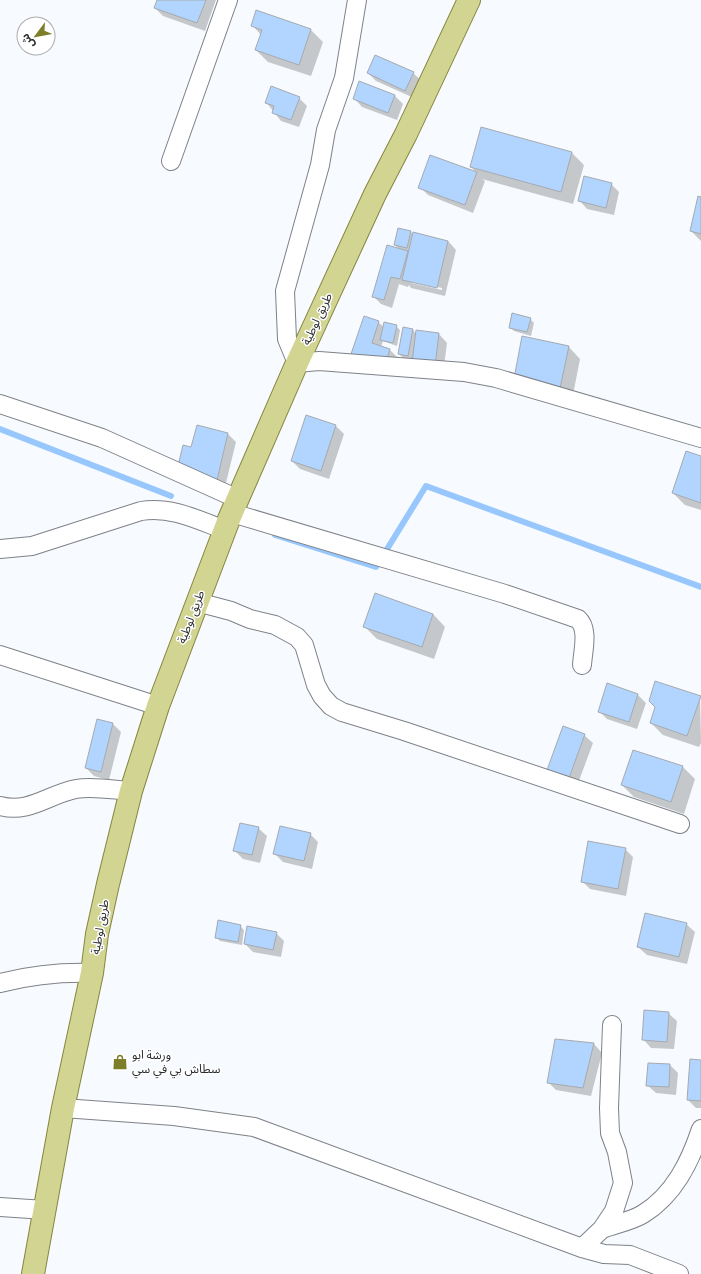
<svg xmlns="http://www.w3.org/2000/svg" width="701" height="1274" font-family="'Exo 2','Noto Sans Arabic',sans-serif">
	<rect width="100%" height="100%" fill="#f7fafe"/>
	<!-- shadow -->
	<path fill="#0003" fill-rule="evenodd" d="M158 0H216L205 31 163 16 155 8Z
		M252 25 310 29 323 42 311 76 268 62 256 50 261 35Z
		M368 73H413L422 81 414 98 376 81Z
		M360 83 395 96 403 104 397 120 362 107 354 98Z
		M299 98 307 106 299 127 281 121 266 102Z
		M572 153 584 165 573 204 482 179 485 181 473 213 428 195 420 187 431 156 477 173 471 167Z
		M611 184 619 192 614 215 587 209 579 200Z
		M701 198V241L691 231Z
		M411 232 413 235 414 233 448 241 456 250 445 296 411 288 409 285 408 287 399 284 392 308 381 304 373 296 400 250 395 245ZM411 281 442 288V290L411 283Z
		M530 319 534 323 531 336 514 331 510 327Z
		M378 322 384 327 396 326 400 330 397 346 383 341 381 347 390 350 398 358 393 372 361 362Z
		M413 330 416 334 417 331 439 334 447 343 443 374 413 360 403 358 399 354Z
		M568 346 580 359 571 405 526 396 514 384Z
		M336 426 344 434 329 479 300 469 292 461Z
		M228 434 236 442 225 487 186 478 192 449Z
		M701 457V510L685 505 673 493Z
		M433 614 445 627 434 659 377 639 365 627Z
		M637 694 646 703 637 729 607 719 599 711Z
		M700 697 701 743 699 747 663 735 651 723Z
		M113 724 121 732 109 780 94 776 86 768Z
		M584 735 593 743 577 786 556 778Z
		M633 751 683 767 695 779 684 814 634 797 622 785Z
		M258 828 267 836 260 863 243 859 235 851Z
		M310 834 318 842 312 869 283 862 275 854Z
		M625 849 633 857 626 896 590 889 582 881Z
		M686 924 695 932 687 964 647 955 638 947Z
		M240 926 244 930 242 945 220 941 216 937Z
		M276 933 284 941 281 957 253 952 245 944Z
		M668 1013 677 1021 674 1049 651 1048 643 1039Z
		M556 1040 594 1044 602 1053 591 1096 556 1090 548 1082Z
		M701 1061V1108H696L688 1100Z
		M670 1065 678 1073 676 1095 656 1093 647 1085Z"/>
	<g fill="none" stroke-linecap="round" stroke-linejoin="round">
		<!-- stream -->
		<path stroke="#97c7fd" stroke-width="6" d="M0 429 171 496
			M275 535 376 567 426 486 701 587"/>
	</g>
	<!-- building -->
	<path fill="#b1d5fe" stroke="#a5aab0" d="M157 0H206L197 23 154 8Z
		M256 10 311 29 299 65 255 50 262 30 251 26Z
		M375 55 414 72 405 91 367 73Z
		M359 81 395 95 388 113 353 99Z
		M271 86 300 97 291 120 272 113 274 106 265 103Z
		M481 127 572 152 561 192 470 167Z
		M430 155 477 172 465 205 418 188Z
		M584 176 612 183 606 208 578 201Z
		M698 196 701 197V234L690 231Z
		M398 228 411 231 407 248 394 245Z
		M413 232 448 241 437 288 402 280Z
		M387 245 408 251 400 279 391 277 384 300 372 297Z
		M512 313 531 318 527 332 509 328Z
		M364 316 379 321 372 343 390 349 385 365 351 354Z
		M384 322 397 325 393 343 380 340Z
		M403 327 413 329 408 356 398 354Z
		M416 330 439 333 435 366 412 363Z
		M522 336 569 346 559 393 513 384Z
		M306 415 336 425 321 471 291 461Z
		M197 425 228 433 217 480 177 470 183 445 191 447Z
		M686 451 701 456V503L672 493Z
		M375 593 433 614 422 647 363 627Z
		M655 681 701 696 687 736 650 723 655 707 649 701Z
		M607 683 638 694 629 722 598 712Z
		M97 719 113 723 101 772 85 768Z
		M563 726 585 734 569 778 547 770Z
		M633 750 683 766 671 802 621 785Z
		M240 823 259 827 252 855 233 851Z
		M280 826 311 833 304 861 273 854Z
		M588 841 626 848 618 889 581 882Z
		M645 913 687 923 679 957 637 947Z
		M218 920 241 925 238 942 215 938Z
		M247 926 277 932 273 950 244 944Z
		M644 1010 669 1012 667 1042 642 1040Z
		M555 1039 594 1043 583 1088 547 1083Z
		M690 1059 701 1060V1101L687 1100Z
		M648 1063 670 1064 669 1087 646 1086Z"/>
	<g fill="none" stroke-linecap="round" stroke-linejoin="round">
		<!-- minor casing -->
		<g stroke="#7e8288" stroke-width="20">
			<path id="minor" d="M357 0 344 78 326 130 320 165 285 291 287 339 297 363 319 361 464 372 496 378 701 438
				M171 161 228 0
				M0 404 102 438 238 499
				M232 513 505 594 578 619C589 629 583 650 582 665
				M0 549 32 546 141 511C171 506 198 520 225 530
				M197 602 231 611 250 619 275 625 297 637 304 645 316 685 322 696 331 706 342 712 404 731 680 824
				M0 655 158 706
				M0 806C29 814 49 794 76 789 93 786 114 790 131 791
				M0 983C32 975 59 972 92 973
				M63 1108 174 1116 254 1127 582 1248 604 1254 630 1255 679 1274
				M0 1207 45 1210
				M602 1229C615 1224 632 1221 643 1214 674 1195 690 1162 701 1129
				M582 1248 602 1229 614 1211 623 1183 617 1152 610 1133 609 1108 612 1025"/>
		</g>
		<!-- primary casing -->
		<g stroke="#84863f" stroke-width="24">
			<path id="primary" d="M33 1274 63 1108 92 973 97 934 108 884 131 791 158 706 229 519 297 363 375 194 406 134 469 0"/>
		</g>
		<!-- minor -->
		<use href="#minor" stroke="#fff" stroke-width="18"/>
		<!-- primary -->
		<use href="#primary" stroke="#d2d491" stroke-width="22"/>
	</g>
	<!-- icons -->
	<defs>
		<g id="shop-bare" transform="scale(1.2)"><path d="M-5-2.5h2.3a2.7 3.5 0 0 1 5.4 0H5L5.5 6h-11ZM-1.5-2.5h3a1.5 2.3 0 0 0-3 0Z" fill="#7d7f28" stroke="#fff" stroke-width="2.5" paint-order="stroke"/></g>
	</defs>
	<g fill-rule="evenodd">
		<use href="#shop-bare" x="120" y="1062"/>
	</g>
	<g text-anchor="middle" stroke-width="3" stroke-linejoin="round" paint-order="stroke">
		<!-- street labels -->
		<g font-size="12" fill="#2a2c2e" stroke="#fff">
			<text transform="translate(317 319) rotate(-65)" y="4">طريق لوطية</text>
			<text transform="translate(191 617) rotate(-69)" y="4">طريق لوطية</text>
			<text transform="translate(100 927) rotate(-80)" y="4">طريق لوطية</text>
		</g>
		<!-- poi labels -->
		<g font-size="12" fill="#2a2c2e" stroke="#fff" text-anchor="start">
			<text x="132" y="1059">ورشة ابو<tspan x="132" dy="14">سطاش بي في سي</tspan></text>
		</g>
	</g>
	<!-- north arrow -->
	<g transform="translate(36 36) rotate(238)"><circle r="19" fill="#ffffff" stroke="#aaabab"/>
	<path d="M0-3L7 15L0 10L-7 15Z" fill="#7d7f28"/>
	<text y="-6" font-size="11" font-weight="bold" text-anchor="middle" fill="#2a2c2e">ش</text>
	</g>
</svg>
